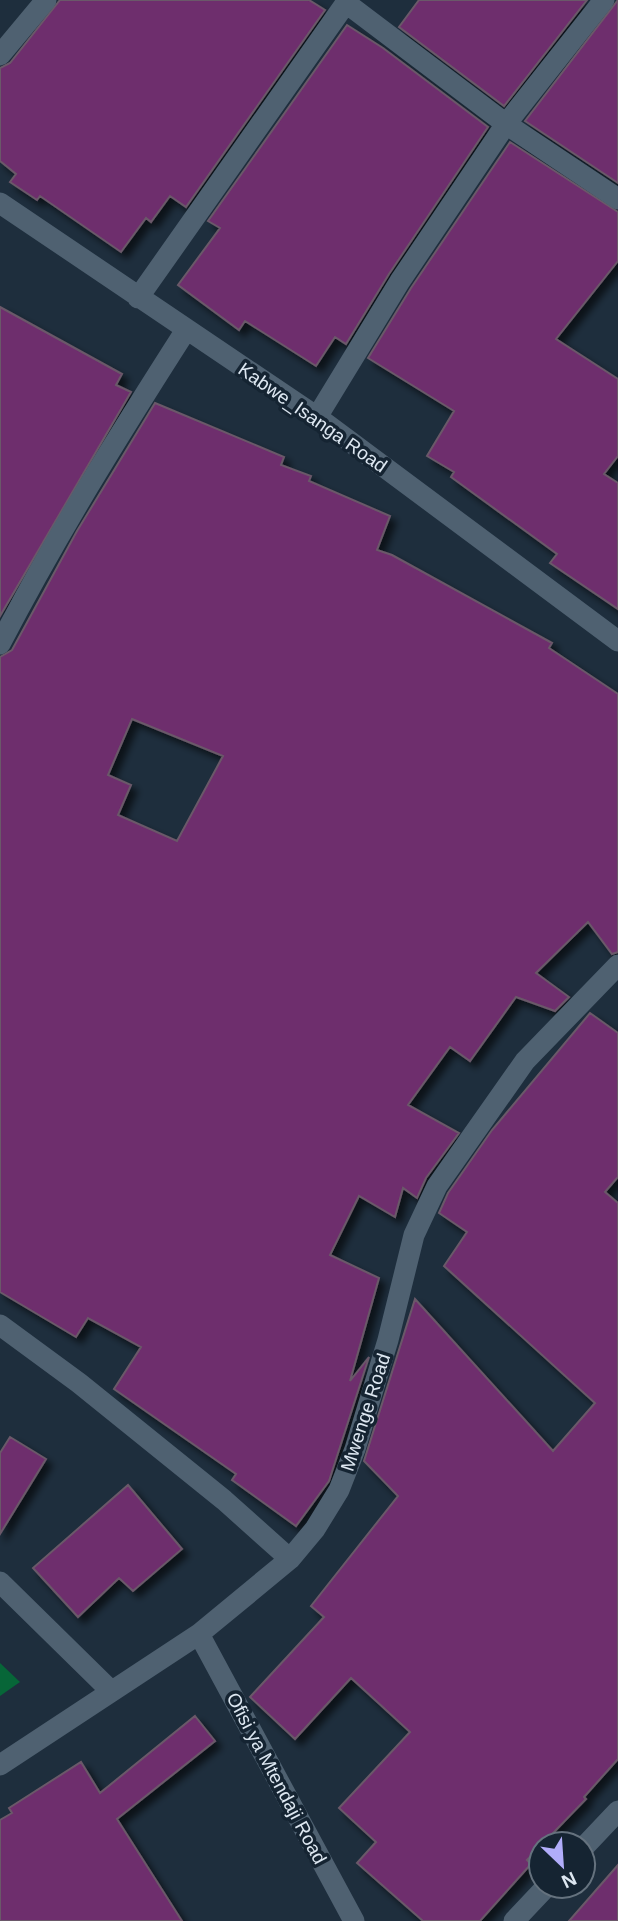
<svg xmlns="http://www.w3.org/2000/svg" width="618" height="1921" font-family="Arial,sans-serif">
	<defs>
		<filter id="shadow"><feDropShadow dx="6" dy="6" stdDeviation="3.5" flood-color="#0009"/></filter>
	</defs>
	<rect width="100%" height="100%" fill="#1e2e3d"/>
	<!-- green -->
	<path fill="#076638" d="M0 1663 20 1682 0 1696Z"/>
	<!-- building -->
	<path fill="#6e2d6d" stroke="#6b5969" stroke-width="2" fill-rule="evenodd" filter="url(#shadow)" d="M60 0H309L325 10 186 207 170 196 151 222 146 218 121 252 40 196 37 200 10 182 16 174 0 161V68L10 63Z
		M419 0H587L504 106 399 27Z
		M618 0V183L525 121Z
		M347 25 383 48 488 127 389 274 346 344 335 337 316 366 245 321 239 330 178 285 220 228 208 221Z
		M510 142 618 212V261L556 339 618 379V456L604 474 618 483V609L550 563 557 554 451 477 454 472 427 456 454 411 368 358 411 288Z
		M0 307 122 374 116 385 131 392 0 616Z
		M155 403 284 457 281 465 311 476 309 481 390 516 377 550 392 555 552 643 549 648 618 694V952L612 954 588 922 536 973 569 997 555 1011 516 997 470 1061 450 1047 408 1105 459 1133 426 1178 417 1198 403 1188 395 1217 359 1196 330 1255 379 1278 350 1381 369 1357 329 1481 296 1526 232 1480 236 1474 114 1389 141 1347 88 1318 76 1337 0 1292V657L12 650 77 531ZM132 719 223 756 177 841 118 815 131 785 108 775Z
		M590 1013 618 1033V1177L605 1192 618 1203V1759L584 1797 586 1799 527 1860 531 1864 480 1921H423L357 1863 376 1842 339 1808 410 1732 351 1678 295 1739 250 1697 324 1617 311 1606 398 1496 364 1461 415 1299 553 1451 595 1403 444 1266 467 1232 439 1213 448 1193 492 1130Z
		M10 1437 46 1459 0 1534V1453Z
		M128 1485 182 1549 133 1591 119 1578 78 1617 33 1568Z
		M195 1716 215 1741 117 1819 182 1921H0V1820L12 1813 9 1808 81 1762 100 1793Z
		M618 1865V1921H569Z"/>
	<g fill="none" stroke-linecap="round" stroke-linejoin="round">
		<!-- minor -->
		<path stroke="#4f6171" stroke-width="21" d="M346 3 506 124 618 199
			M0 55 46 0
			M0 203 317 417 618 641
			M138 298 348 0
			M317 417 400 281 506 124 604 0
			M0 644C56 536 120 433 186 330
			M0 1325 79 1383 224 1500 290 1559
			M0 1582 111 1691
			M199 1634 354 1921
			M0 1765 199 1634 290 1559 315 1529 339 1490 355 1449 388 1340 414 1235 437 1186 525 1061 618 965
			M583 1848 618 1811
			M514 1921 547 1886"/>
	</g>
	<g text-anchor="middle" stroke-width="7" stroke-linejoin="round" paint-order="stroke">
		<!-- street labels -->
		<g font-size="19" fill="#dde7f1" stroke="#152432">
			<text transform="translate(313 417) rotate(35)" y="7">Kabwe_Isanga Road</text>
			<text transform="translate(365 1412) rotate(-72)" y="7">Mwenge Road</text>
			<text transform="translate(277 1778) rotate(62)" y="7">Ofisi ya Mtendaji Road</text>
		</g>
	</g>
	<!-- north arrow -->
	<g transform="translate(562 1865) rotate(155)"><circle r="33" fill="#152432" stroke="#65727e" stroke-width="2"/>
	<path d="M0-5L12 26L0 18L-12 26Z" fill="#b1adfa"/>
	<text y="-10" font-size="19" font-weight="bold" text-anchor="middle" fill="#dde7f1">N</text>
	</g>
</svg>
